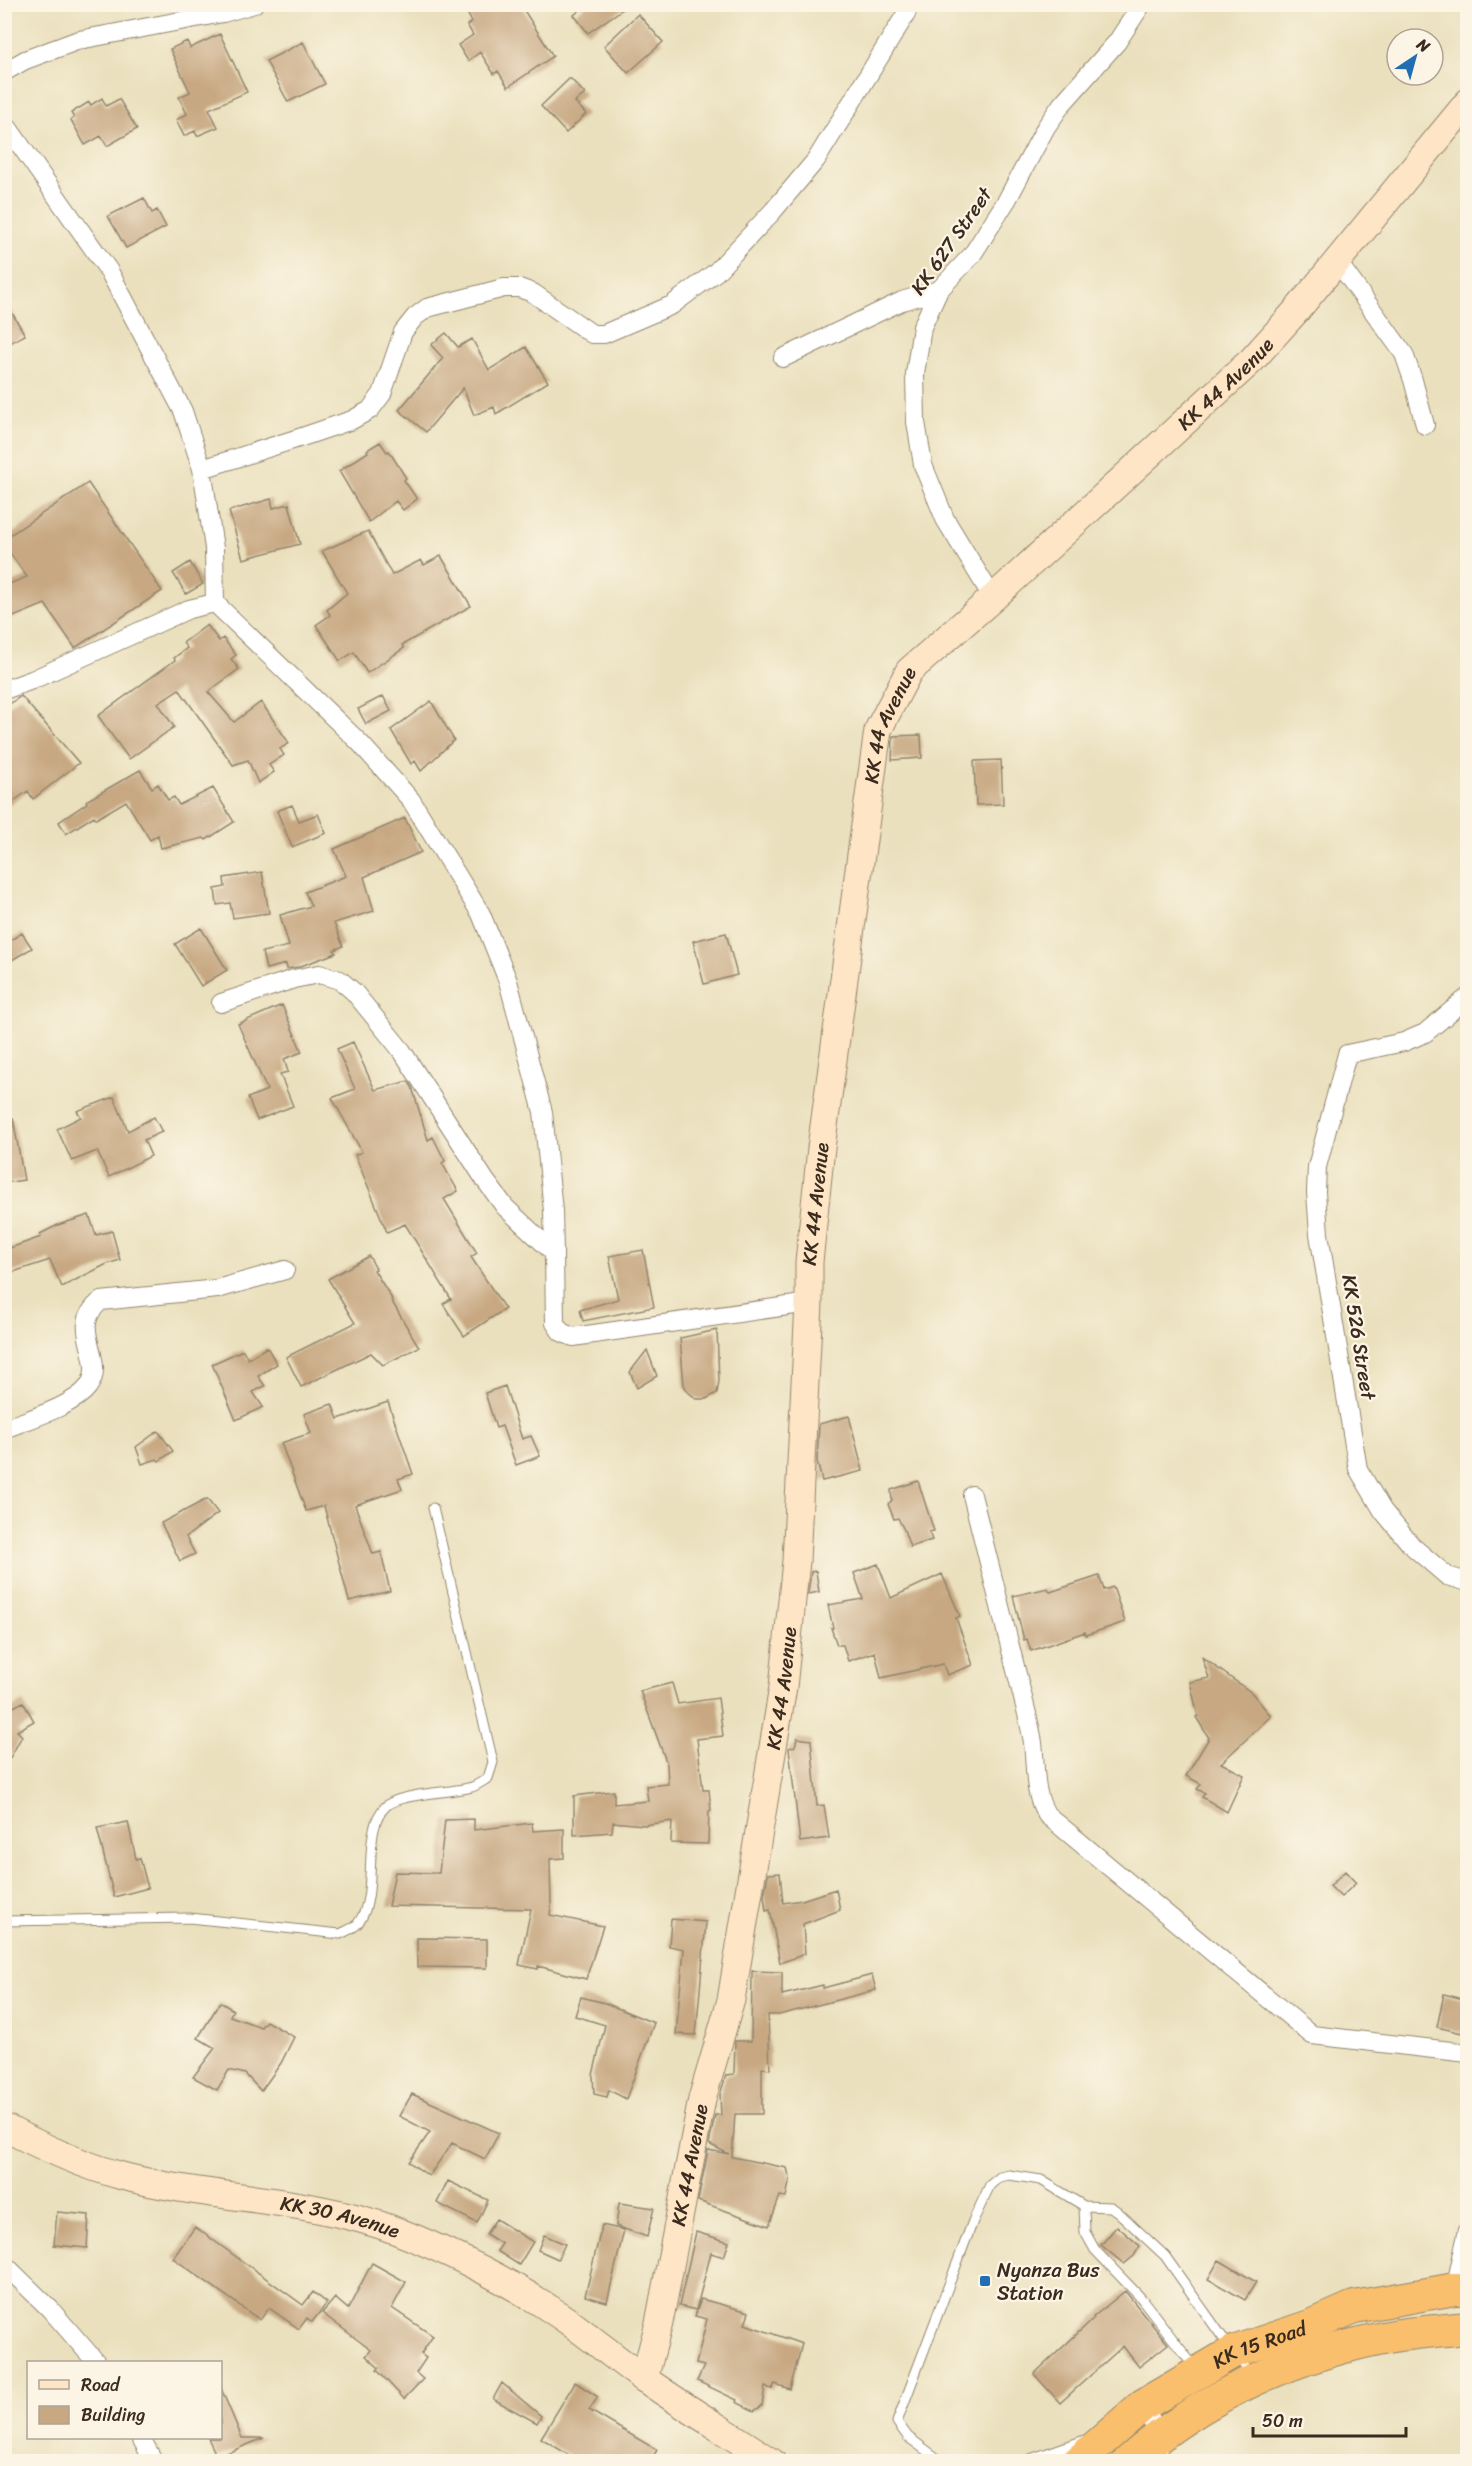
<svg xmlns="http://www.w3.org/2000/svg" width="1472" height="2466" font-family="Sriracha,sans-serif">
	<rect width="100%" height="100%" fill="#fcf5e5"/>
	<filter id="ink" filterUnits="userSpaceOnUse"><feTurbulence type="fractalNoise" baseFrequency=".0167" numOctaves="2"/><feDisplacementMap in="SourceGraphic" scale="12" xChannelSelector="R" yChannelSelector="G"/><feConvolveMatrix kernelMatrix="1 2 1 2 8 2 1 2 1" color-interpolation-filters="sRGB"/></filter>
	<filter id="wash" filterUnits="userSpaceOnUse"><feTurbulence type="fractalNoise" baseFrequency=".008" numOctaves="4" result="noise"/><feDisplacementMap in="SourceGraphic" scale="24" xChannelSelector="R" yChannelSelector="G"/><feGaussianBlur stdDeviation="1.35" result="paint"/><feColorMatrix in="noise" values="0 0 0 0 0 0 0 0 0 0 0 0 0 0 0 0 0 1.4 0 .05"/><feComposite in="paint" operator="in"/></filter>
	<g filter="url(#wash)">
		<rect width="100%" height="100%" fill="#eae0bd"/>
		<g id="blocks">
			<!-- building -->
			<path fill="#c7a882" d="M462 4H520L553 56 508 87 498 71 494 74 480 52 468 61 458 45 473 35 467 25 472 22Z
				M587 4H630L588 33 574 15Z
				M638 14 663 42 628 73 604 46Z
				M220 34 247 92 209 109 218 127 197 136 195 131 184 136 176 120 187 114 179 97 190 92 170 49 187 41 190 48Z
				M303 42 325 84 288 102 266 61Z
				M569 79H571L585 94 575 102 586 114 566 133 541 106Z
				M102 98 106 106 119 99 137 129 107 146 101 136 85 145 71 120 74 118 71 113 89 102 91 105Z
				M144 198 152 213 157 210 166 227 126 248 108 216Z
				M4 299 25 335 4 346Z
				M446 333 458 347 472 339 489 370 526 347 548 382 496 414 494 407 474 415 463 388 426 432 399 410 443 358 431 345Z
				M380 442 387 452 389 451 406 478 404 480 417 499 403 510 396 501 369 522 339 471 368 452 367 450Z
				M88 483 162 591 75 648 45 604 4 621V586L27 577 4 545V539Z
				M271 499 273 508 289 504 300 544 243 559 229 511Z
				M368 531 392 575 421 560 424 565 441 556 471 606 402 645 404 648 367 673 354 652 340 661 316 625 330 615 327 610 347 593 322 551Z
				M190 562 203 584 186 594 173 573Z
				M207 625 219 641 223 638 236 655 231 659 239 669 208 692 234 722 261 702 289 743 280 749 284 755 269 765 274 772 258 783 248 760 233 765 179 689 158 703 174 727 129 759 98 716 175 660 174 658 187 648 183 643Z
				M21 696 79 763 33 799 28 791 4 808V708Z
				M383 696 391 711 366 724 358 709Z
				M431 701 454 740 421 771 415 761 411 764 391 730Z
				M921 735 922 758 892 760 893 736Z
				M1001 760 1003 804 976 805 974 761Z
				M140 770 152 788 158 784 168 800 174 797 179 805 213 788 234 822 206 840 204 838 161 848 158 835 150 840 126 801 96 819 94 816 66 834 59 822 87 803 86 801Z
				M292 805 299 821 318 814 326 833 292 847 277 811Z
				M405 818 421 852 364 877 374 911 334 923 343 946 334 950 336 953 298 967 287 969 286 964 266 969 262 952 289 946 280 915 311 906 305 892 346 876 334 849Z
				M262 872 269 913 233 918 230 903 217 905 215 889 225 887 224 878Z
				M201 928 227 970 201 986 175 944Z
				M22 933 32 948 12 960 4 949V944Z
				M726 933 737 975 704 984 693 941Z
				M282 1005 302 1052 284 1059 288 1072 280 1074 293 1106 257 1120 248 1098 267 1090 238 1024Z
				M353 1042 375 1090 408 1081 412 1087 428 1140 433 1137 445 1161 442 1163 458 1191 444 1199 477 1253 471 1257 505 1309 464 1336 443 1304 451 1299 405 1224 387 1232 355 1155 362 1152 332 1098 355 1089 337 1049Z
				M114 1097 128 1131 154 1117 162 1132 144 1140 151 1156 109 1177 97 1151 72 1161 57 1129 81 1117 77 1111Z
				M13 1118 24 1180 4 1183V1119Z
				M89 1215 96 1235 112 1231 120 1260 107 1264 62 1287 50 1260 4 1275V1250L41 1237 40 1234 58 1225Z
				M643 1250 654 1307 583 1321 580 1310 618 1299 609 1256Z
				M369 1256 376 1269 374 1270 392 1299 391 1300 419 1347 383 1365 371 1353 301 1387 286 1357 355 1323 328 1279Z
				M717 1330 719 1381 717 1393 706 1399H697L688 1392 684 1385 680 1338Z
				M267 1347 277 1364 258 1376 265 1386 253 1392 263 1407 236 1420 212 1364 243 1350 248 1359Z
				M647 1350 657 1376 637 1388 630 1372Z
				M505 1386 522 1439 531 1436 540 1456 516 1465 502 1426 496 1428 485 1393Z
				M388 1402 413 1474 398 1479 402 1489 355 1505 373 1554 381 1552 390 1591 349 1601 324 1506 306 1511 281 1443 311 1433 304 1414 332 1404 338 1419Z
				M849 1416 863 1471 822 1481 817 1461 819 1424Z
				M158 1431 173 1451 159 1461 157 1459 142 1464 136 1447Z
				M918 1481 934 1531 929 1532 932 1540 910 1547 904 1530 898 1518 894 1519 888 1504 892 1501 891 1490Z
				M207 1499 218 1513 186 1537 195 1554 180 1561 161 1523Z
				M878 1564 891 1598 942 1574 960 1616 956 1618 973 1665 947 1675 943 1664 881 1678 875 1652 848 1661 843 1645H837L831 1628H833L828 1605 863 1599 854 1573Z
				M816 1571 819 1592 808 1594 811 1572Z
				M1099 1576 1104 1590 1113 1587 1125 1622 1086 1635 1085 1632 1031 1651 1027 1639 1024 1640 1013 1596 1048 1588 1050 1592Z
				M1202 1657 1252 1693 1271 1716 1221 1763 1244 1775 1227 1812 1202 1797 1205 1793 1197 1789 1201 1784 1186 1776 1209 1738 1196 1717 1198 1716 1190 1682 1209 1678Z
				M672 1683 678 1704 718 1698 723 1736 697 1739 703 1790H709L711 1811H709L708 1844 671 1843 672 1821 644 1825 613 1822 612 1832 574 1835V1796L614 1791V1804L648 1801 646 1786 668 1784 667 1764 640 1691Z
				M23 1702 34 1721 17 1731 22 1736 4 1769V1712Z
				M797 1738 811 1740 817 1806 824 1805 829 1838 800 1842 789 1748 795 1746Z
				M474 1819V1830L532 1823 533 1831 564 1829V1858L550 1859 551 1907 550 1915 603 1926 586 1979 538 1966V1969L519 1965 531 1909 388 1906 395 1872 439 1873 445 1820Z
				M128 1822 136 1859 140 1858 148 1888 114 1897 97 1828Z
				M1345 1871 1356 1883 1341 1897 1330 1886Z
				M780 1873 783 1903 802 1900 836 1889 840 1910 803 1924 805 1954 780 1963 770 1910 766 1911 764 1896 768 1874Z
				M671 1919 706 1922 696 2035 676 2034 684 1949 669 1946Z
				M417 1938 487 1939V1968L417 1967Z
				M752 1971 782 1972V1995L823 1985V1988L872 1975 876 1990 779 2015H768L770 2069 762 2068V2114H735L732 2157 787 2168 790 2179 786 2197 780 2196 769 2226 698 2201 708 2150 729 2154 709 2144 715 2115H721L720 2095 726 2075 734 2074 735 2041H751Z
				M1444 1994 1467 2000 1462 2033 1437 2027Z
				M581 1997 605 2003 654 2023 626 2099 609 2090 607 2097 594 2094 593 2075 605 2025 575 2016Z
				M220 2002 233 2010 230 2016 261 2027 266 2021 294 2037 281 2063 261 2091 245 2074 229 2070 217 2090 193 2077 215 2048 198 2038Z
				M412 2094 499 2133 485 2159 452 2143 429 2176 409 2162 430 2132 399 2116Z
				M448 2181 488 2200 477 2223 437 2203Z
				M619 2203 654 2208 647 2237 616 2226Z
				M57 2212 89 2215 87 2248 54 2245Z
				M496 2219 533 2242 519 2265 497 2251 502 2244 486 2234Z
				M602 2225 624 2230 607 2302 585 2296Z
				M1117 2226 1140 2246 1134 2256 1124 2264 1101 2245Z
				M195 2227 303 2305 313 2292 327 2303 312 2322 307 2318 299 2329 269 2308 260 2320 173 2258Z
				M696 2232 729 2242 724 2257 711 2253 696 2310 679 2306Z
				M544 2235 565 2244 558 2259 538 2250Z
				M1219 2260 1256 2282 1245 2300 1208 2279Z
				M372 2263 406 2282 392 2308 433 2336 421 2354 426 2358 416 2373 423 2379 404 2399 377 2370 379 2368 366 2356 371 2350 322 2313 335 2298 348 2309Z
				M1125 2291 1168 2344 1139 2367 1123 2346 1060 2403 1034 2374 1094 2318 1093 2317Z
				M701 2299 749 2312 745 2324 802 2344 790 2389 775 2384 772 2389 765 2387 762 2406 754 2411 736 2402 737 2400 697 2381 704 2366 696 2364 707 2319 695 2316Z
				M575 2382 598 2397 589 2410 657 2450 650 2462H580L541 2438Z
				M502 2383 541 2416 537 2423 493 2399Z
				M220 2386 242 2438H264L217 2457 208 2438H220Z"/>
		</g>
	</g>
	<g filter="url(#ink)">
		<use href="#blocks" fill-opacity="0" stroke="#92856e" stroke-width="1.5"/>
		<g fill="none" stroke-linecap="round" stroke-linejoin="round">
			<!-- service casing -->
			<g stroke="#92856e" stroke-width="11">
				<path id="service" d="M4 1921 190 1918 340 1934C346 1931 355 1928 359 1922 380 1893 360 1830 386 1806 400 1793 452 1793 472 1787 477 1785 483 1781 488 1778L493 1762 433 1508
					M1084 2206 1085 2232 1095 2250 1142 2299 1195 2368
					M942 2462 908 2437 897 2422 973 2221 990 2185 1000 2177 1009 2175 1041 2180 1084 2206 1111 2207 1118 2212 1165 2256 1233 2352 1253 2376
					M1022 2462 1085 2440"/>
			</g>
			<!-- minor casing -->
			<g stroke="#92856e" stroke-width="20">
				<path id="minor" d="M4 72 25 60 79 40 223 13 254 4
					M4 122 109 271 183 411 202 469 214 548 215 603
					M1337 261 1404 354 1413 380 1425 425
					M783 358 902 301 939 290
					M202 469 302 437 352 420 370 410 382 394 403 332 415 317 427 308 504 288H519L533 293 592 334H604L672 305 716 272 773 211 816 160 906 14 909 4
					M993 598 945 519 923 465 916 422 915 374 922 327 939 290 972 255 1007 200 1046 127 1062 104 1117 42 1142 4
					M4 690 32 680 189 609 215 603 360 743 411 800 481 914 508 981 543 1112 553 1211 554 1253
					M1468 997 1425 1033 1404 1042 1347 1054 1317 1167 1316 1192 1319 1234 1358 1469 1383 1511 1412 1546 1447 1576 1468 1582
					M221 1003 294 979 319 974 340 980 354 992 402 1051 485 1180 505 1207 554 1253 555 1323 561 1332 573 1337 809 1303
					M4 1429C26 1420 74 1406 88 1387 109 1359 66 1328 101 1301L217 1289 285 1270
					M972 1495 1027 1714C1029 1724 1032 1734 1033 1743 1036 1767 1033 1794 1047 1815L1312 2035 1468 2053
					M4 2264 50 2309 96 2362
					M1455 2289 1468 2230
					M1143 2405 1159 2434 1158 2462
					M141 2438 154 2462"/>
			</g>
			<!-- secondary casing -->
			<g stroke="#92856e" stroke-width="29">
				<g id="secondary">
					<path id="s1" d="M4 2127C42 2147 81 2165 122 2176 213 2200 309 2197 397 2231 451 2252 515 2284 562 2317 591 2337 617 2360 646 2380 687 2409 730 2434 772 2462"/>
					<path id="s2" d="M644 2379 659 2323 702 2099 731 2000 783 1687 796 1561 809 1303V1262L821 1148 878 730 909 671 993 598 1252 360 1297 310 1468 102"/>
				</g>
			</g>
			<!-- trunk casing -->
			<g stroke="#92856e" stroke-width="34">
				<g id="trunk">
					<path id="s3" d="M1078 2462 1143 2405 1233 2352 1313 2325 1354 2307 1455 2289H1468"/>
					<path d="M1128 2462C1203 2395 1300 2352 1399 2335 1422 2332 1445 2330 1468 2328"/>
				</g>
			</g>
			<!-- service -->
			<use href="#service" stroke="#fff" stroke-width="9"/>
			<!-- minor -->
			<use href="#minor" stroke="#fff" stroke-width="18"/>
			<!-- secondary -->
			<use href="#secondary" stroke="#fde5c5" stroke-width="27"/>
			<!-- trunk -->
			<use href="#trunk" stroke="#f9bf6d" stroke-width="32"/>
		</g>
	</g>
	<!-- markers -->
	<rect fill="#1f6fb2" stroke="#fcf5e5" stroke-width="2" x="979" y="2275" width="12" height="12" rx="3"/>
	<g text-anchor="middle" stroke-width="4.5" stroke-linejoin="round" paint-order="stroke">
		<!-- street labels -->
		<g font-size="20" fill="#3b2a1e" stroke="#fcf5e5">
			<text transform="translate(951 241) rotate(-55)" y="7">KK 627 Street</text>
			<text dy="7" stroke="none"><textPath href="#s2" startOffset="2163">KK 44 Avenue</textPath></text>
			<text dy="7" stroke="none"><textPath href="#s2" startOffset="1677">KK 44 Avenue</textPath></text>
			<text dy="7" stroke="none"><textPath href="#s2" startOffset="1191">KK 44 Avenue</textPath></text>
			<text transform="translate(1359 1337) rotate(81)" y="7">KK 526 Street</text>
			<text dy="7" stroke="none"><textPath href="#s2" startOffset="705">KK 44 Avenue</textPath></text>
			<text dy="7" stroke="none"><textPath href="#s2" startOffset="219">KK 44 Avenue</textPath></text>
			<text dy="7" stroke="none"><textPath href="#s1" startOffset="350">KK 30 Avenue</textPath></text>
			<text dy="7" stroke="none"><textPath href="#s3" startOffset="218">KK 15 Road</textPath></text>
		</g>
		<!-- poi labels -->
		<g font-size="20" fill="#3b2a1e" stroke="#fcf5e5" text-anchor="start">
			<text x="997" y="2277">Nyanza Bus<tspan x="997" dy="23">Station</tspan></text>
		</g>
	</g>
	<!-- margin -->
	<rect width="1472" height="2466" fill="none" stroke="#fcf5e5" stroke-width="24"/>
	<!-- legend -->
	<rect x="27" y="2361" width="195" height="78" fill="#fcf5e5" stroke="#afa495" stroke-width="1.5"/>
	<rect x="39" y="2380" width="30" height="9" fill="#fde5c5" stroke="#afa495" stroke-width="1.5"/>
	<text x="81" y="2391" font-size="18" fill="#3b2a1e">Road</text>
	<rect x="39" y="2406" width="30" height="18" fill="#c7a882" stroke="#afa495" stroke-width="1.5"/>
	<text x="81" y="2421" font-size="18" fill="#3b2a1e">Building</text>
	<!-- north arrow -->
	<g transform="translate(1415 57) rotate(36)"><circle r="28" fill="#fcf5e5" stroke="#afa495" stroke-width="1.5"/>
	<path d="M0-4.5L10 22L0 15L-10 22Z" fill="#1f6fb2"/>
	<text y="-9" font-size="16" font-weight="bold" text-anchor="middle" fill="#3b2a1e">N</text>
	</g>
	<!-- scale -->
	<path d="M1253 2427v9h153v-9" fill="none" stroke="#3b2a1e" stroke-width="3"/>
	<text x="1262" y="2427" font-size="18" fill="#3b2a1e" stroke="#fcf5e5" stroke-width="4.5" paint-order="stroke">50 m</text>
</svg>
